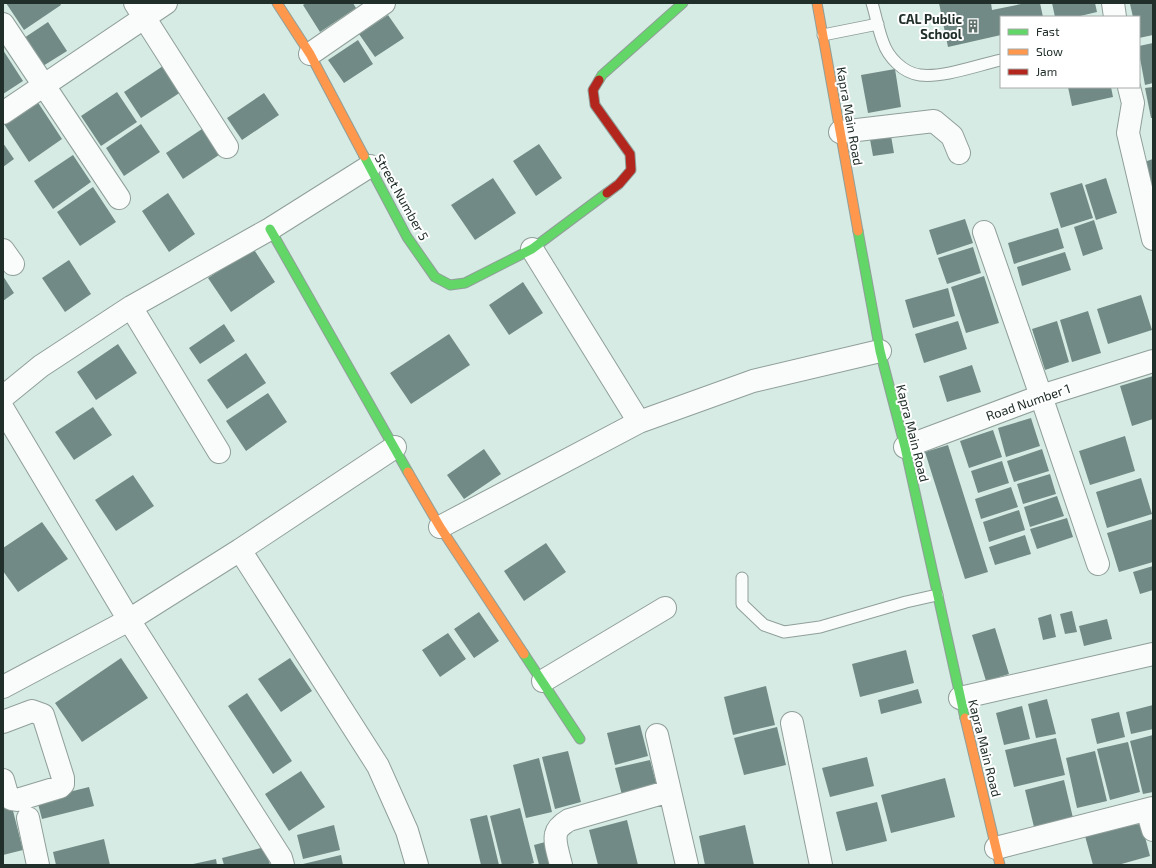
<svg xmlns="http://www.w3.org/2000/svg" width="1156" height="868" font-family="'Exo 2',sans-serif">
	<rect width="100%" height="100%" fill="#d6ebe3"/>
	<!-- building -->
	<path fill="#728a86" d="M6 3H60L61 5 24 30Z
		M306 3H353L356 8 320 32 303 5Z
		M939 3H991L992 10 1026 3H1040L1043 17H1001V35L948 47Z
		M1052 3H1095L1097 12 1076 17H1055Z
		M1133 3H1153V35L1139 38V17H1133L1130 4Z
		M388 15 404 38 375 57 359 34Z
		M48 22 67 51 43 66 24 38Z
		M358 40 373 64 344 83 328 60Z
		M1153 43V83L1145 85 1139 53V46Z
		M3 50 23 81 3 94Z
		M163 66 181 92 141 118 124 92Z
		M895 69 901 107 868 113 861 75Z
		M1068 87H1111L1113 97 1072 106Z
		M1153 87V118H1151L1145 88Z
		M117 92 137 122 101 146 81 116Z
		M264 93 279 115 242 140 227 118Z
		M37 101 62 139 29 162 4 124Z
		M141 124 160 152 124 176 106 148Z
		M205 127 222 153 183 179 166 153Z
		M890 130 894 153 873 156 869 134Z
		M3 143 14 159 3 167Z
		M539 144 562 178 536 196 513 161Z
		M73 155 91 182 53 209 34 181Z
		M1153 159V192L1138 164Z
		M493 178 516 213 475 240 451 205Z
		M1106 178 1117 213 1096 220 1085 185Z
		M1082 183 1093 218 1061 228 1050 193Z
		M93 187 116 222 80 246 57 212Z
		M168 193 195 234 169 252 142 211Z
		M965 219 973 243 937 255 929 230Z
		M1094 220 1103 249 1083 256 1074 227Z
		M1058 228 1064 248 1014 264 1008 243Z
		M973 247 981 273 947 284 938 258Z
		M253 248 275 282 231 312 208 278Z
		M1065 252 1071 270 1022 286 1017 267Z
		M69 260 91 294 65 312 42 278Z
		M3 276 14 293 3 301Z
		M984 276 999 323 966 333 951 287Z
		M523 282 543 313 509 335 489 305Z
		M948 288 955 316 913 328 905 300Z
		M1141 295 1152 330 1108 344 1097 309Z
		M1088 311 1101 353 1072 362 1060 320Z
		M958 321 967 349 924 363 915 334Z
		M1057 321 1069 362 1045 370 1032 329Z
		M224 324 235 341 200 364 189 348Z
		M449 334 470 365 411 404 390 373Z
		M118 344 137 373 96 400 77 372Z
		M246 353 266 383 227 409 207 380Z
		M972 365 981 392 947 402 939 376Z
		M1153 376V419L1132 426 1120 386Z
		M268 393 287 422 246 451 226 421Z
		M93 407 112 435 74 460 55 432Z
		M1031 418 1040 446 1006 457 998 428Z
		M993 430 1002 457 969 468 960 441Z
		M1125 436 1135 471 1090 485 1079 451Z
		M948 445 988 572 965 579 925 452Z
		M484 449 501 474 464 499 447 475Z
		M1042 449 1049 471 1014 482 1007 461Z
		M1002 461 1009 483 978 493 971 471Z
		M1050 474 1056 494 1023 504 1017 484Z
		M133 475 154 506 116 531 95 500Z
		M1141 478 1152 514 1107 528 1096 492Z
		M1011 487 1018 507 981 519 975 499Z
		M1057 496 1064 516 1030 527 1024 507Z
		M1019 510 1025 530 989 542 983 522Z
		M1067 518 1073 537 1037 549 1030 529Z
		M1153 519V562L1119 572 1107 533Z
		M42 522 68 559 18 592 3 571V548Z
		M1025 535 1031 554 995 565 989 547Z
		M546 543 566 572 524 601 504 571Z
		M1153 566V590L1140 594 1133 572Z
		M1072 611 1077 632 1065 634 1060 614Z
		M479 612 499 641 474 658 454 629Z
		M1051 614 1056 637 1043 640 1038 618Z
		M1107 619 1112 639 1084 646 1079 626Z
		M995 628 1009 674 986 681 972 635Z
		M448 633 466 659 440 677 422 650Z
		M906 650 914 683 860 697 852 664Z
		M121 658 148 698 82 742 55 703Z
		M290 658 312 691 281 712 258 679Z
		M766 686 775 725 733 735 724 697Z
		M918 689 922 703 881 714 878 700Z
		M247 693 292 761 273 774 228 706Z
		M1047 699 1056 734 1036 738 1028 704Z
		M1153 705V729L1131 734 1126 712Z
		M1022 706 1030 739 1004 745 996 713Z
		M1119 712 1125 737 1097 744 1091 719Z
		M640 725 648 756 615 765 607 733Z
		M777 727 786 765 744 775 734 738Z
		M1153 735V792L1143 794 1130 741Z
		M1056 738 1065 775 1014 787 1005 750Z
		M1128 742 1140 792 1110 800 1097 749Z
		M568 751 581 802 555 809 542 757Z
		M1095 751 1107 801 1077 808 1066 758Z
		M867 757 874 786 830 797 822 768Z
		M539 758 552 812 526 818 513 765Z
		M650 760 658 790 623 799 615 768Z
		M301 771 325 807 289 831 265 794Z
		M945 778 955 817 891 833 881 795Z
		M1064 780 1073 818 1034 827 1025 790Z
		M89 787 94 806 42 819 37 800Z
		M877 802 887 841 846 851 836 812Z
		M11 803 23 850 3 855V805Z
		M520 808 534 863 527 865H502L490 816Z
		M487 815 499 865H481L470 819Z
		M627 820 638 865H598L589 830Z
		M1141 822 1150 856 1118 865H1093L1085 836Z
		M334 825 340 850 303 859 297 835Z
		M745 825 754 865H705L699 836Z
		M104 839 110 865H56L53 852Z
		M549 841 554 865H539L534 845Z
		M265 847 270 865H224L222 858Z
		M341 855 343 865H303V864Z
		M216 859 217 865H193V864Z"/>
	<g fill="none" stroke-linecap="round" stroke-linejoin="round">
		<!-- lane casing -->
		<g stroke="#909f99" stroke-width="13">
			<path id="lane" d="M872 3C876 16 878 29 883 42 888 57 903 73 920 75 943 78 978 65 1001 60
				M823 35 878 24
				M742 578V604L764 625 784 632 820 627 906 602 937 595"/>
		</g>
		<!-- street casing -->
		<g stroke="#909f99" stroke-width="24">
			<path id="street" d="M135 3 227 147
				M1113 3 1115 17
				M3 24 119 198
				M310 54 384 3
				M1129 87 1133 103 1128 133 1153 239
				M3 113 166 3
				M840 132 934 121 952 136 959 153
				M984 232 1041 396 1098 564
				M532 249 639 422
				M3 250 13 264
				M131 307 219 452
				M3 397 41 366 131 307 270 229 370 166
				M3 409 129 620 281 858 283 865
				M905 447 1041 396 1153 361
				M440 527 639 422 753 381 880 351
				M240 550 378 766 407 831 417 865
				M543 681 665 608
				M3 687 129 620 240 550 395 447
				M960 698 1153 654
				M3 722 32 711 43 715 63 778V784L60 787 17 800 11 799 7 794 3 780
				M792 723 821 865
				M657 735 687 865
				M1147 810 1153 830
				M28 818 38 865
				M996 848 1153 808
				M561 865C559 856 554 843 556 834 557 828 564 823 569 820L670 791"/>
		</g>
		<!-- fast casing -->
		<g stroke="#909f99" stroke-width="11">
			<path id="fast" d="M599 80 602 75 683 3
				M364 156 407 237 435 277 450 285 465 283 532 249 607 193
				M270 229 408 472
				M858 231 880 351 905 447 965 718
				M524 654 580 739"/>
		</g>
		<!-- slow casing -->
		<g stroke="#909f99" stroke-width="11">
			<path id="slow" d="M277 3 310 54 364 156
				M817 3 858 231
				M408 472 440 527 524 654
				M965 718 1000 865"/>
		</g>
		<!-- jam casing -->
		<g stroke="#909f99" stroke-width="11">
			<path id="jam" d="M599 80 593 90 595 105 630 154 631 170 619 184 607 193"/>
		</g>
		<!-- lane -->
		<use href="#lane" stroke="#f9fcfb" stroke-width="11"/>
		<!-- street -->
		<use href="#street" stroke="#f9fcfb" stroke-width="22"/>
		<!-- fast -->
		<use href="#fast" stroke="#63d668" stroke-width="9"/>
		<!-- slow -->
		<use href="#slow" stroke="#ff974d" stroke-width="9"/>
		<!-- jam -->
		<use href="#jam" stroke="#b3261e" stroke-width="9"/>
	</g>
	<!-- icons -->
	<defs>
		<g id="building-bare" transform="scale(1.08)"><path d="M-4-6H4V6H1V3H-1V6H-4ZM-2.5-4.3h1.7v1.8h-1.7ZM.8-4.3h1.7v1.8H.8ZM-2.5-1h1.7V.8h-1.7ZM.8-1h1.7V.8H.8Z" fill="#60716b" stroke="#fff" stroke-width="2.5" paint-order="stroke"/></g>
	</defs>
	<g fill-rule="evenodd">
		<use href="#building-bare" x="973" y="26"/>
	</g>
	<g text-anchor="middle" stroke-width="4" stroke-linejoin="round" paint-order="stroke">
		<!-- poi labels -->
		<g font-size="13" font-weight="bold" fill="#212f2b" stroke="#fff" text-anchor="end">
			<text x="962" y="24">CAL Public<tspan x="962" dy="15">School</tspan></text>
		</g>
		<!-- street labels -->
		<g font-size="13" fill="#212f2b" stroke="#fff">
			<text transform="translate(850 116) rotate(80)" y="5">Kapra Main Road</text>
			<text transform="translate(402 197) rotate(61)" y="5">Street Number 5</text>
			<text transform="translate(1028 402) rotate(-19)" y="5">Road Number 1</text>
			<text transform="translate(913 433) rotate(76)" y="5">Kapra Main Road</text>
			<text transform="translate(985 748) rotate(76)" y="5">Kapra Main Road</text>
		</g>
	</g>
	<!-- border -->
	<rect width="1156" height="868" fill="none" stroke="#212f2b" stroke-width="8"/>
	<!-- legend -->
	<rect x="1000" y="16" width="140" height="72" fill="#ffffff" stroke="#a6acaa"/>
	<rect x="1008" y="29" width="20" height="6" fill="#63d668" stroke="#a6acaa"/>
	<text x="1036" y="36" font-size="12" fill="#212f2b">Fast</text>
	<rect x="1008" y="49" width="20" height="6" fill="#ff974d" stroke="#a6acaa"/>
	<text x="1036" y="56" font-size="12" fill="#212f2b">Slow</text>
	<rect x="1008" y="69" width="20" height="6" fill="#b3261e" stroke="#a6acaa"/>
	<text x="1036" y="76" font-size="12" fill="#212f2b">Jam</text>
</svg>
